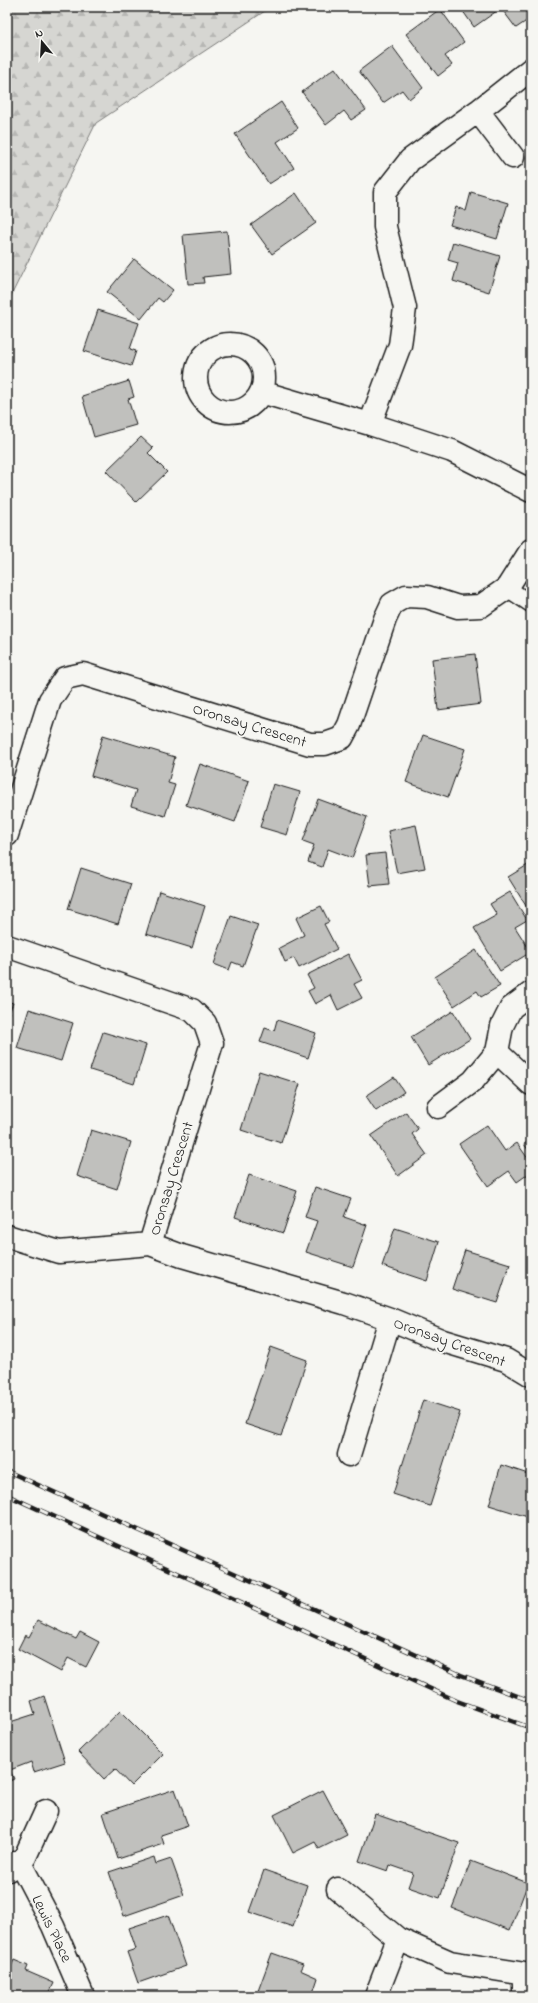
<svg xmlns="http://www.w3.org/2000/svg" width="538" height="2003" font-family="'Indie Flower',sans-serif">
	<defs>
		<pattern id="forest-firs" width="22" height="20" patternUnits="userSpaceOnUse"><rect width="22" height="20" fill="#d6d6d2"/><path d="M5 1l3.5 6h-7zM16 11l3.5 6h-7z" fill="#b7b7b4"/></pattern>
	</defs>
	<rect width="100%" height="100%" fill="#f6f6f2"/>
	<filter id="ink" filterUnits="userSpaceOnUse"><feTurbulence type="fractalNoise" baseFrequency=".025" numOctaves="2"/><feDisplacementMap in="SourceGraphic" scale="8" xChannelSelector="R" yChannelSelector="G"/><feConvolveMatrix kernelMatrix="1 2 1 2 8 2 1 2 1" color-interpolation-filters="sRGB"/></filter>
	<g filter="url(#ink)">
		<!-- forest -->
		<path fill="url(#forest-firs)" stroke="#797977" d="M7 7H271L96 123 7 304Z"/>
		<!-- building -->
		<path fill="#c0c0bd" stroke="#1c1c1c" d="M460 7H530L531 18 516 28 501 8 474 27Z
			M440 9 464 42 445 56 452 65 438 76 406 34Z
			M392 46 423 88 409 99 402 90 383 103 359 71Z
			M335 68 366 110 351 120 344 111 326 125 302 92Z
			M281 102 298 128 277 142 294 168 269 184 235 134Z
			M471 192 508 203 497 239 450 225 456 207 466 211Z
			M296 193 316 223 272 254 251 225Z
			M227 231 231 274 203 277 204 283 188 284 183 235Z
			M453 242 500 256 489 292 453 281 458 263 448 260Z
			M134 259 173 290 163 302 158 298 141 319 107 292Z
			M98 310 139 323 130 349 136 351 131 366 84 351Z
			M129 381 134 397 128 399 136 425 94 437 82 396Z
			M141 437 153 448 148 453 167 472 136 502 106 471Z
			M475 654 481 704 438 710 432 659Z
			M103 735 175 757 168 783 175 785 165 816 131 806 136 790 91 776Z
			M423 735 465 749 448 797 406 782Z
			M200 764 249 781 235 822 186 805Z
			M273 784 300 792 287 835 260 827Z
			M318 799 367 817 352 858 328 849 322 867 308 862 314 845 303 841Z
			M416 825 425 868 397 873 388 831Z
			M385 853 389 884 370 886 366 855Z
			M531 863V914L508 877Z
			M81 868 131 884 118 924 68 909Z
			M159 891 205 906 192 948 146 934Z
			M510 892 527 920 515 927 531 952 500 971 474 928 497 915 490 904Z
			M321 906 329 922 324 924 337 949 299 968 294 958 285 962 279 948 304 935 296 918Z
			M231 916 258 925 243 966 232 962 229 970 214 964Z
			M476 950 500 986 481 997 477 991 454 1006 435 977Z
			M348 954 362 980 354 984 362 998 338 1010 331 995 315 1004 308 991 314 988 307 975Z
			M7 1001 13 1003 7 1018Z
			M29 1009 73 1023 61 1061 17 1048Z
			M453 1011 470 1039 428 1065 411 1037Z
			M277 1020 316 1033 308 1058 260 1042 265 1028 274 1031Z
			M103 1032 146 1045 134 1084 90 1070Z
			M259 1071 300 1084 281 1143 241 1130Z
			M394 1077 404 1092 376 1111 366 1096Z
			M406 1112 418 1129 412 1134 427 1155 398 1176 371 1136Z
			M487 1125 505 1151 517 1143 531 1163V1172L517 1182 509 1171 488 1186 459 1144Z
			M91 1130 131 1142 117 1189 77 1176Z
			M531 1140V1154L524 1144Z
			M249 1175 297 1191 283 1233 235 1217Z
			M315 1187 351 1199 344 1217 367 1225 353 1267 306 1252 317 1221 305 1217Z
			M395 1228 439 1242 427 1281 382 1266Z
			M465 1250 510 1264 497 1303 452 1289Z
			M271 1347 307 1360 281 1436 245 1424Z
			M423 1400 460 1412 430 1506 393 1494Z
			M501 1465 531 1475V1518L489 1505Z
			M38 1620 76 1639 80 1632 99 1642 86 1667 68 1658 61 1672 18 1649 25 1635 29 1637Z
			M44 1696 65 1762 34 1772 31 1762 10 1770 14 1779 7 1782V1723L35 1714 31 1701Z
			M120 1711 163 1754 131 1786 115 1769 104 1779 78 1752Z
			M175 1789 188 1826 161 1835 164 1844 118 1859 103 1813Z
			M323 1790 347 1835 319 1849 315 1842 293 1853 274 1815Z
			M375 1814 459 1843 440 1898 408 1887 413 1873 390 1865 388 1871 359 1861Z
			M154 1857 156 1864 171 1859 184 1895 124 1916 109 1872Z
			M471 1861 528 1883 510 1930 452 1908Z
			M264 1870 307 1885 293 1927 249 1912Z
			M168 1915 186 1966 138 1983 127 1952 136 1949 129 1928Z
			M272 1953 303 1964 300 1970 318 1978 312 1996H271L258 1991Z
			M14 1960 28 1966 26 1971 54 1983 48 1996H7V1976Z"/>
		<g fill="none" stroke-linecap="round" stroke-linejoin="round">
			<!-- lane casing -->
			<g stroke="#1c1c1c" stroke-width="19">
				<path id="lane" d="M507 588 531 604"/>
			</g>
			<!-- street casing -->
			<g stroke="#1c1c1c" stroke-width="25">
				<path id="street" d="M478 111 513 157
					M196 378a34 34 0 1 1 68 0a34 34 0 1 1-68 0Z
					M261 392 370 424 452 451 531 491
					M370 424 400 345 405 308 385 227V192L410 160 478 111 531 69
					M7 835 50 700 65 678 83 674 310 744H325L342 738 349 725 385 619 392 604 406 596 427 597 458 607 481 606 507 588 531 550
					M7 946 192 1010 205 1023 212 1043 150 1244 182 1256 344 1303 390 1319 443 1341 506 1360 531 1375
					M497 1052 531 1084
					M438 1107 473 1081 497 1052 502 1026 511 1008 531 993
					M7 1236 59 1252 150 1244
					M349 1455 390 1319
					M19 1861 53 1926 83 1996
					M8 1870 25 1857 46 1811
					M338 1889 398 1939 450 1962 531 1975
					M376 1996 398 1939
					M524 1996V1974"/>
			</g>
			<!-- lane -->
			<use href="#lane" stroke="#f6f6f2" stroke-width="16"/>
			<!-- street -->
			<use href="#street" stroke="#f6f6f2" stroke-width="22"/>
			<!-- rail casing -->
			<g stroke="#1c1c1c" stroke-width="4.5">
				<path id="rail" d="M7 1471 461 1675 531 1701
					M7 1495 457 1701 531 1728"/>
			</g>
			<!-- rail -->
			<use href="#rail" stroke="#f6f6f2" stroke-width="3" stroke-dasharray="9" stroke-linecap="butt"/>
		</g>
	</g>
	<g text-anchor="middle" stroke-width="4" stroke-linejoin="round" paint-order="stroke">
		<!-- street labels -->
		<g font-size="16" fill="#1c1c1c" stroke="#f6f6f2">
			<text transform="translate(250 724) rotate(17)" y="6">Oronsay Crescent</text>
			<text transform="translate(170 1178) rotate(-73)" y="6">Oronsay Crescent</text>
			<text transform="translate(450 1341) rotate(20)" y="6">Oronsay Crescent</text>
			<text transform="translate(53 1928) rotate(64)" y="6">Lewis Place</text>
		</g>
	</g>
	<!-- margin -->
	<rect width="538" height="2003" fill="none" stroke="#f6f6f2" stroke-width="24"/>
	<rect x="12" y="12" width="514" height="1979" fill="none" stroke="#1c1c1c" stroke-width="1.5" filter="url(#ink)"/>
	<!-- north arrow -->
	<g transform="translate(42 42) rotate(342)" stroke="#f6f6f2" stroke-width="3" paint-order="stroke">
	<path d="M0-3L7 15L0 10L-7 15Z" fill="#1c1c1c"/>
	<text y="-6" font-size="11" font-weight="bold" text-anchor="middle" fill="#1c1c1c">N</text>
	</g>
</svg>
